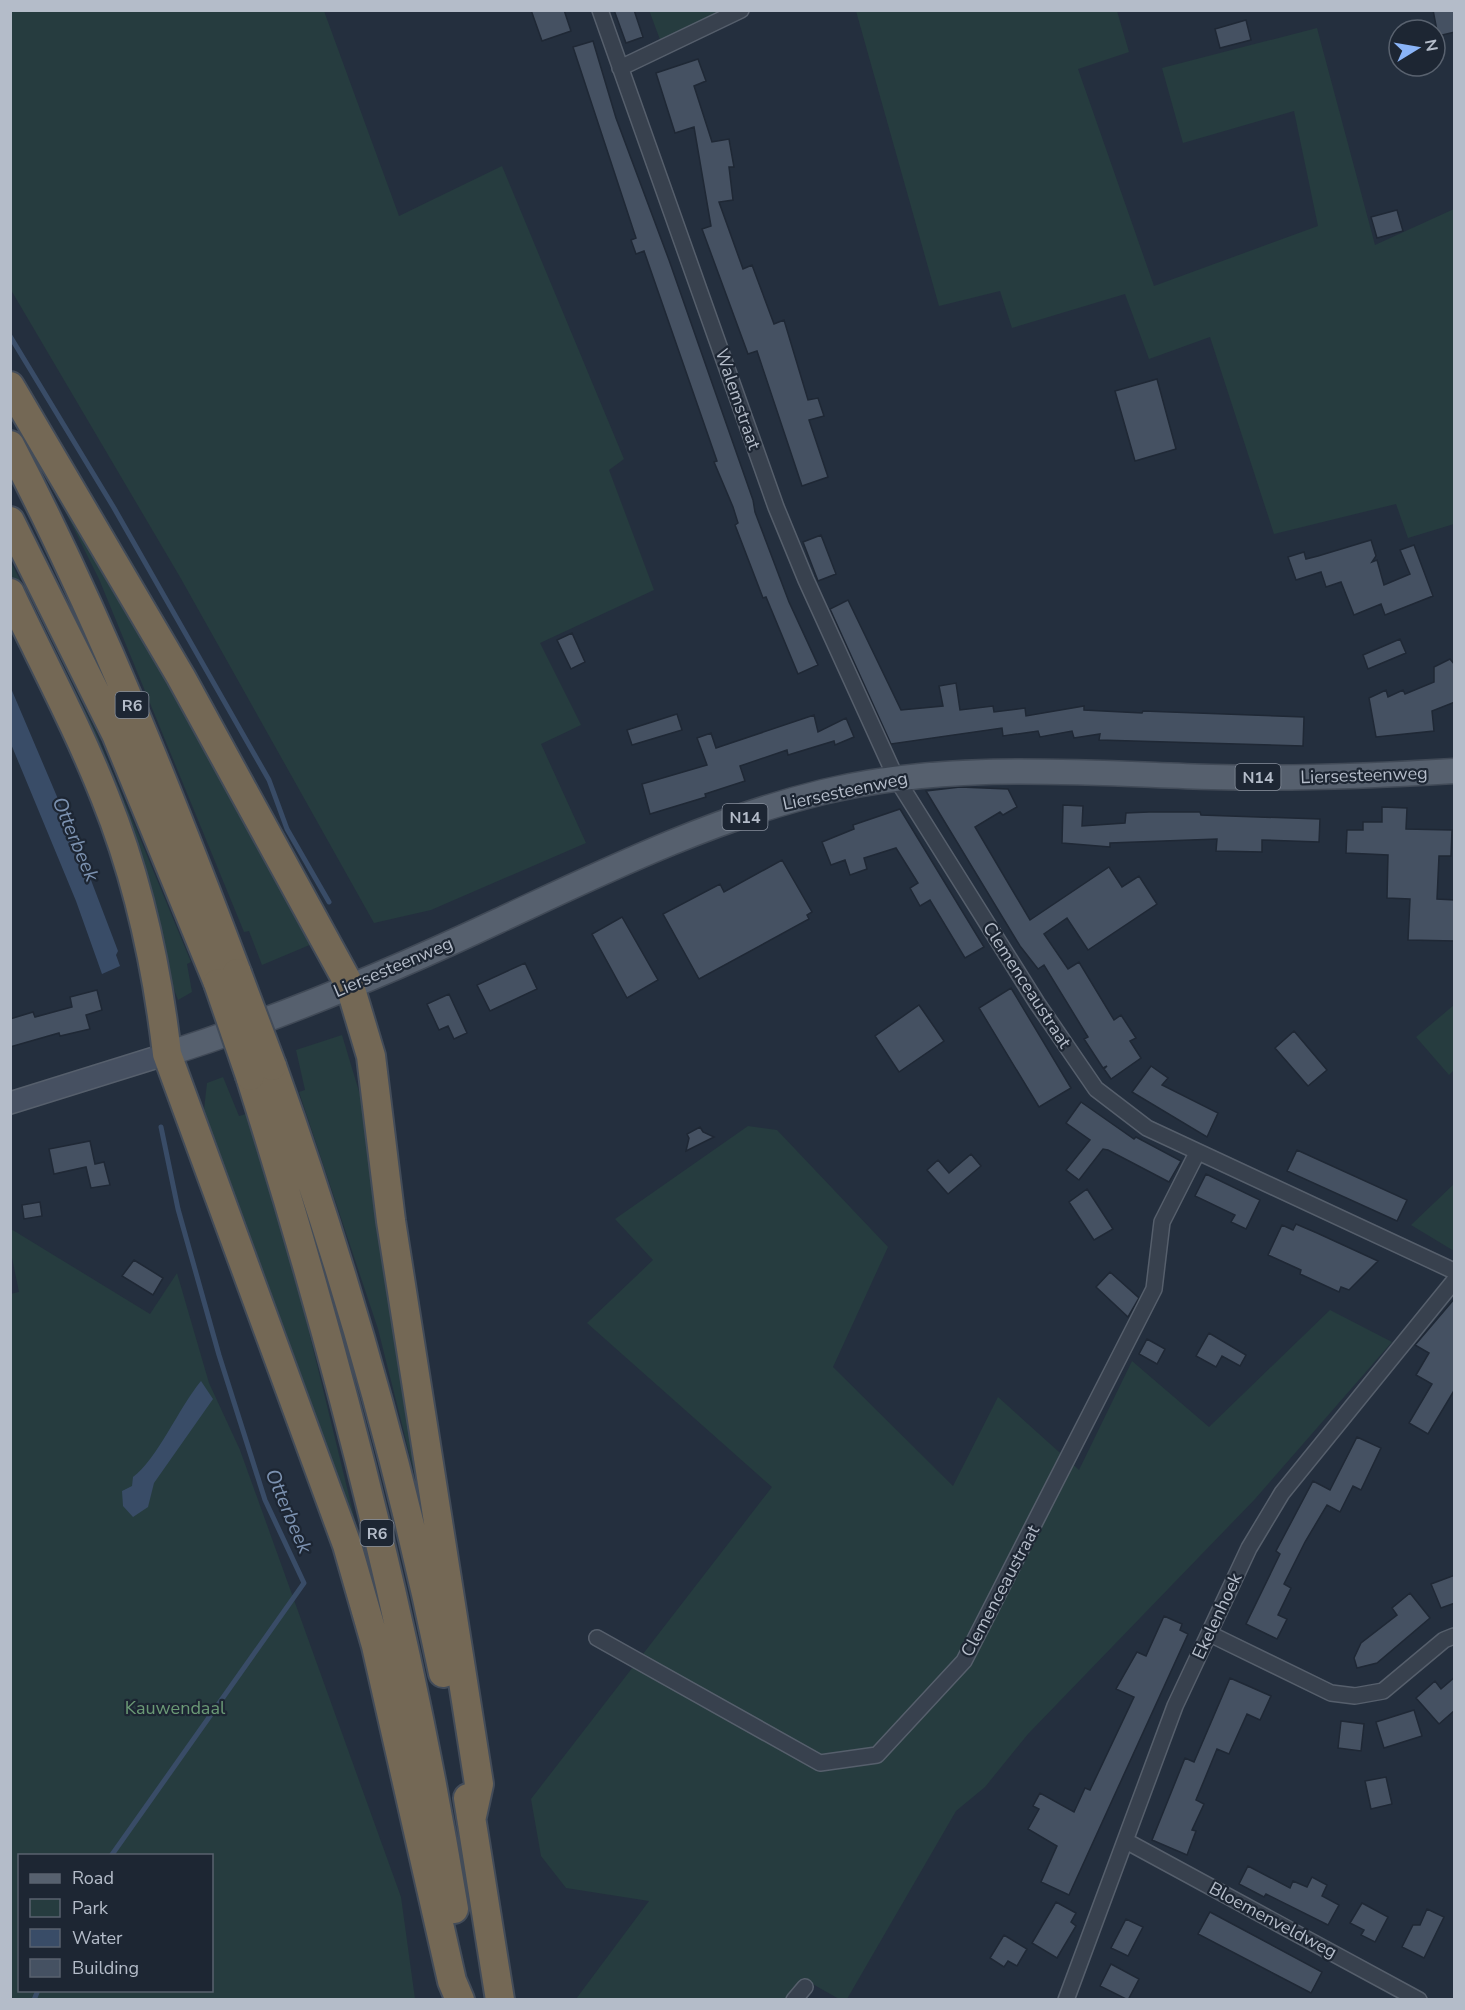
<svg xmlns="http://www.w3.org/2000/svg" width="1465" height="2010" font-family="'Nunito Sans',sans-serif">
	<rect width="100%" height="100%" fill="#242f3e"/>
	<!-- green -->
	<path fill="#263c3f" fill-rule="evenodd" d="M649 10 735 11 662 45Z
		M10 11H324L399 216 502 166 624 459 609 470 654 590 540 643 581 725 541 744 586 843 431 910 374 923 180 577 11 290Z
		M856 11H1117L1129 52 1078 69 1154 286 1318 226 1294 111 1183 143 1162 68 1317 28 1375 245 1454 209V524L1408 538 1396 504 1274 534 1210 337 1149 359 1125 294 1012 328 1000 291 939 306Z
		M14 409 165 673 312 944 262 965 249 931 244 932 99 579Z
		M10 560 96 732 191 962 187 964 192 992 178 1000 165 966 130 836 11 575Z
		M1454 1005V1070L1449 1075 1416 1037Z
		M342 1035 364 1108 434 1552 378 1329 299 1092 305 1090 296 1050Z
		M223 1077 239 1116 246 1114 292 1262 389 1660 202 1127 207 1083Z
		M748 1126 777 1130 888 1247 833 1367 953 1486 998 1397 1079 1470 1132 1361 1209 1427 1330 1310 1392 1342 1255 1499 1028 1734 985 1787 956 1811 847 1999H839L802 1978 785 1999H576L649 1901 566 1888 541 1856 531 1799 772 1487 587 1323 653 1260 615 1219Z
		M1454 1184V1251L1411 1225Z
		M11 1229 150 1314 177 1273 209 1383 240 1450 401 1897 415 1999H11L10 1294 19 1292 11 1253ZM20 1856H212V1990H20Z"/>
	<!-- water -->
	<path fill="#394c67" d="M10 686 78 846 118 951 116 955 120 966 102 974 76 901 11 744Z
		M201 1381 213 1399 154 1483 148 1507 133 1517 123 1506 122 1491 132 1486 133 1477C156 1461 180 1406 201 1381Z"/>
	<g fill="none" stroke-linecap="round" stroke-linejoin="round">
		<!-- stream -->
		<path stroke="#394c67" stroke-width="5" d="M10 336 114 508 269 780 287 829 329 902
			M111 1856 304 1583 265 1500 219 1355 178 1209 161 1127
			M34 2000 38 1990"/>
	</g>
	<!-- building -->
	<path fill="#455162" stroke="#1f2835" stroke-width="1.5" d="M531 10H564L571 31 542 41Z
		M614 10H634L643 37 626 43Z
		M1433 10H1455V32L1438 36Z
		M1246 20 1251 40 1220 48 1215 29Z
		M593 41 616 118 669 260 753 500 755 512 789 602 818 665 798 674 766 597 763 598 735 525 738 523 733 507 714 462 717 461 644 251 636 254 631 240 636 238 573 47Z
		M698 59 706 81 694 86 712 142 729 139 734 167H729L733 200 719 202 743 269 752 265 774 324 784 320 808 400 818 398 824 416 809 420 828 477 802 486 757 351 748 354 702 229 711 226 694 127 675 133 656 73Z
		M1397 210 1403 231 1377 238 1371 217Z
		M1157 379 1176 449 1135 461 1115 391Z
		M821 535 836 574 818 581 803 542Z
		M1371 540 1376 556 1372 562 1377 560 1384 585 1410 574 1400 550 1414 545 1433 596 1385 615 1381 604 1354 615 1341 582 1326 587 1321 572 1296 580 1288 557 1304 552 1306 559 1318 556Z
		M848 600 901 710 943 706 939 686 956 683 960 710 993 706 994 712 1025 708 1026 716 1084 706V710L1142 713 1143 711 1304 717 1303 746 1099 740 1100 734 1074 738 1072 731 1040 737 1038 731 1003 736 1002 728 891 744 830 609Z
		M572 633 585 662 571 669 557 640Z
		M1400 639 1406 653 1368 669 1363 655Z
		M1450 659 1455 665V702L1432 711 1434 731 1376 737 1369 698 1386 690 1388 697 1403 690 1405 694 1434 682V667Z
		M677 714 682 730 632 745 627 730Z
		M814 715 818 732 846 718 854 737 835 745 834 741 788 755 787 750 740 766 745 781 705 794 706 797 650 814 642 784 707 765 697 738 711 733 716 748Z
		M960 787 1008 789 1017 807 1003 815 1000 812 975 827 1030 920 1109 867 1122 887 1139 876 1157 904 1088 950 1067 918 1044 934 1068 969 1079 962 1114 1020 1121 1015 1136 1038 1130 1041 1141 1058 1111 1079 1104 1069 1107 1066 1103 1068 1084 1039 1088 1037 1044 965 1038 969 1020 946 926 791Z
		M1063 805 1083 806 1082 826 1125 823 1126 813 1149 812H1200L1201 815 1320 819 1319 842 1262 840V852L1216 851 1217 839 1110 843V847L1062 843Z
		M1382 807 1407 808 1406 829 1452 830 1451 856H1439L1437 899 1455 900V941L1408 940 1410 899 1387 898 1388 855 1346 853 1347 830H1363V822H1382Z
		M900 809 984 947 965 958 930 900 920 906 910 888 918 883 896 848 864 858 867 869 850 875 845 860 831 865 822 842 854 829 853 825Z
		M782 860 812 912 807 915 809 919 699 979 663 914 720 884 724 892Z
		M622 917 658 980 627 998 592 934Z
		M525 963 537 989 490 1011 477 985Z
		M1011 988 1071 1088 1039 1107 979 1008Z
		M97 990 102 1010 86 1015 90 1029 60 1036 59 1033 10 1047V1019L33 1012 35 1017 72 1007 70 997Z
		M449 994 467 1033 454 1039 448 1026 439 1030 427 1004Z
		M919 1005 944 1041 899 1072 875 1036Z
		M1294 1031 1327 1070 1308 1086 1275 1048Z
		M1151 1066 1168 1078 1162 1085 1218 1113 1207 1137 1132 1092Z
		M1081 1102 1134 1139 1136 1137 1181 1161 1169 1182 1108 1150 1103 1149 1079 1180 1066 1170 1090 1140 1066 1123Z
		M700 1127 703 1132 714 1137 686 1151 689 1138 687 1134Z
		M90 1141 95 1164 104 1162 110 1185 91 1188 86 1167 54 1174 49 1149Z
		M1297 1150 1407 1200 1397 1221 1287 1171Z
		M971 1154 981 1166 948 1194 927 1170 938 1160 949 1173Z
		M1206 1174 1260 1200 1246 1229 1231 1222 1235 1215 1195 1196Z
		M1087 1189 1113 1229 1094 1240 1069 1202Z
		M40 1202 42 1216 24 1219 22 1205Z
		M1296 1224 1317 1233 1378 1261 1349 1290 1341 1287 1339 1292 1300 1274 1301 1270 1268 1255 1282 1225 1293 1230Z
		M134 1260 163 1278 153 1295 122 1276Z
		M1110 1272 1139 1298 1128 1317 1096 1287Z
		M1455 1298V1389L1428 1434 1409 1423 1432 1384 1416 1375 1429 1353 1415 1345Z
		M1209 1333 1246 1355 1240 1366 1222 1356 1216 1367 1196 1356Z
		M1147 1339 1165 1349 1157 1364 1139 1354Z
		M1357 1437 1381 1448 1361 1490 1353 1486 1340 1512 1327 1505 1305 1542 1284 1584 1291 1588 1278 1615 1287 1619 1277 1639 1246 1624 1280 1554 1276 1551 1313 1481 1330 1490Z
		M1455 1575V1603L1441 1608 1431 1584Z
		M1410 1593 1430 1618 1377 1663 1357 1668 1354 1658 1361 1643 1397 1615 1392 1608Z
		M1164 1616 1182 1624 1180 1630 1188 1634 1069 1895 1041 1882 1057 1846 1028 1829 1039 1809 1033 1806 1040 1793 1074 1812 1085 1788 1090 1790 1134 1697 1116 1689 1137 1652 1146 1656Z
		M1455 1677V1710L1439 1724 1416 1698 1435 1681 1441 1689Z
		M1230 1678 1271 1696 1260 1720 1247 1714 1229 1754 1217 1749 1196 1800 1204 1804 1192 1830 1196 1831 1187 1855 1152 1840 1185 1758 1194 1762Z
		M1414 1710 1422 1736 1384 1748 1376 1722Z
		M1341 1721 1364 1724 1361 1751 1338 1748Z
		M1386 1777 1392 1804 1371 1809 1365 1781Z
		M1248 1866 1290 1888 1293 1881 1307 1887 1312 1877 1327 1885 1322 1896 1339 1905 1328 1925 1266 1894 1264 1897 1239 1884Z
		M1056 1902 1076 1913 1071 1922 1076 1926 1057 1958 1032 1943Z
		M1362 1903 1388 1917 1375 1942 1361 1935 1364 1930 1350 1923Z
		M1427 1909 1444 1917 1424 1958 1402 1947 1413 1925H1420Z
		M1210 1912 1322 1972 1311 1993 1198 1934Z
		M1126 1919 1143 1927 1128 1956 1111 1948Z
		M1004 1935 1027 1949 1017 1966 1008 1961 1004 1967 990 1958Z
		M1111 1964 1139 1979 1128 2000 1100 1986Z"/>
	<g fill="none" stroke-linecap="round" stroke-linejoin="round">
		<!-- street casing -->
		<g stroke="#565f6c" stroke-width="18">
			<path id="street" d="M600 10 776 507 806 580 896 778 1037 1003 1096 1089 1147 1128 1454 1271
				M620 68 741 10
				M1210 1634 1331 1693 1355 1696 1383 1691 1444 1640 1454 1636
				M597 1638 820 1763 877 1755 964 1661 1154 1289 1162 1222 1197 1153
				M1126 1841 1419 2000
				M794 2000 805 1987
				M1066 2000 1175 1706 1249 1548 1282 1493 1454 1281"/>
		</g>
		<!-- secondary casing -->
		<g stroke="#565f6c" stroke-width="24">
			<path id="secondary" d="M10 1103 167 1054"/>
		</g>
		<!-- primary casing -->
		<g stroke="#414a57" stroke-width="27">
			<path id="primary" d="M167 1054C280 1018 390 972 498 921 603 872 709 820 823 792 950 761 1082 773 1212 777 1293 779 1373 776 1454 771"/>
		</g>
		<!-- highway casing -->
		<g stroke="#434c59" stroke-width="32">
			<path id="highway" d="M10 386 181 677 350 986 371 1056 391 1221 479 1784 472 1816
				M10 445C99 616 169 793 237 973
				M10 521 116 734 218 983
				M10 593C42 661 78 728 105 797 138 879 157 967 167 1054L347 1545 376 1646 452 1981 460 2000
				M272 1066C343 1265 401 1467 443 1673
				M250 1076C336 1349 408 1627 454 1909
				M468 1798 500 2000"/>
		</g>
		<!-- street -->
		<use href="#street" stroke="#38414e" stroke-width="15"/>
		<!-- secondary -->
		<use href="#secondary" stroke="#465061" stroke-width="21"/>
		<!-- primary -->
		<use href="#primary" stroke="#56606e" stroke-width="24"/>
		<!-- highway -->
		<use href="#highway" stroke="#746855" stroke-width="28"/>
		<!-- highway-bridge casing -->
		<g stroke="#434c59" stroke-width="32" stroke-linecap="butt">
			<path id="highway-bridge" d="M237 973 272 1066
				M218 983 250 1076"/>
		</g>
		<!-- highway-bridge -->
		<use href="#highway-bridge" stroke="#746855" stroke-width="28"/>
	</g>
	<g text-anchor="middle" stroke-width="4.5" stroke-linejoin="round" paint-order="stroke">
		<!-- shield labels -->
		<g fill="#1d2633" stroke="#878f9c" stroke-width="1.5">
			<rect x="115.5" y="692" width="33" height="26" rx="4.5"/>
			<rect x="1235.5" y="764" width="45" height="26" rx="4.5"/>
			<rect x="722.5" y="804" width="45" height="26" rx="4.5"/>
			<rect x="360.5" y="1520" width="33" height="26" rx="4.5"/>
		</g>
		<g font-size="16" font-weight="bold" fill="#b4bcc9">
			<text x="132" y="711">R6</text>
			<text x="1258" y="783">N14</text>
			<text x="745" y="823">N14</text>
			<text x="377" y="1539">R6</text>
		</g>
		<!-- street labels -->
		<g font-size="18" fill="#b4bcc9" stroke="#1d2633">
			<text transform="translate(738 399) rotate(71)" y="6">Walemstraat</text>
			<text transform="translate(1364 775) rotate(-2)" y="6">Liersesteenweg</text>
			<text transform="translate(845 791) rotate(-12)" y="6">Liersesteenweg</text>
			<text transform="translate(393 967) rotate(-23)" y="6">Liersesteenweg</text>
			<text transform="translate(1027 985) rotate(57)" y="6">Clemenceaustraat</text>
			<text transform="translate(1000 1591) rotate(-62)" y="6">Clemenceaustraat</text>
			<text transform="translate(1217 1616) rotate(-65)" y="6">Ekelenhoek</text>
			<text transform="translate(1273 1920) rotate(28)" y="6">Bloemenveldweg</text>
		</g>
		<!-- park labels -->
		<g font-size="18" fill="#6b9a76" stroke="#1d2633">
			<text x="175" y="1714">Kauwendaal</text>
		</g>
		<!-- water labels -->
		<g font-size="20" font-style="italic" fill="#7c92b1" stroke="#1d2633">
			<text transform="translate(76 839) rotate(67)" y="7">Otterbeek</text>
			<text transform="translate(289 1511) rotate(67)" y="7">Otterbeek</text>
		</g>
	</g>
	<!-- border -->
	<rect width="1465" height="2010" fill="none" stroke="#b4bcc9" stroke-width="24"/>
	<!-- legend -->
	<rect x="18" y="1854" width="195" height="138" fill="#1d2633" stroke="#59626f" stroke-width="1.5"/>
	<rect x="30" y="1874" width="30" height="9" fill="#56606e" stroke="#59626f" stroke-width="1.5"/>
	<text x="72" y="1884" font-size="18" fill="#b4bcc9">Road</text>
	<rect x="30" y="1899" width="30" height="18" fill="#263c3f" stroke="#59626f" stroke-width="1.5"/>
	<text x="72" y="1914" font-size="18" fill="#b4bcc9">Park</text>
	<rect x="30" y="1929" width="30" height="18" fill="#394c67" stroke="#59626f" stroke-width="1.5"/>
	<text x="72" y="1944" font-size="18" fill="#b4bcc9">Water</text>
	<rect x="30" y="1959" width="30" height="18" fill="#455162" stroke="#59626f" stroke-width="1.5"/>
	<text x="72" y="1974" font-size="18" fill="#b4bcc9">Building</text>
	<!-- north arrow -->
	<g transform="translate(1417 48) rotate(79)"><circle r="28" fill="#1d2633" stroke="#59626f" stroke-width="1.5"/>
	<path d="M0-4.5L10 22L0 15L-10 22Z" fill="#8ab4f8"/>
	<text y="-9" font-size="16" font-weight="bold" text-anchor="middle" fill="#b4bcc9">N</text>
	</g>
</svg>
